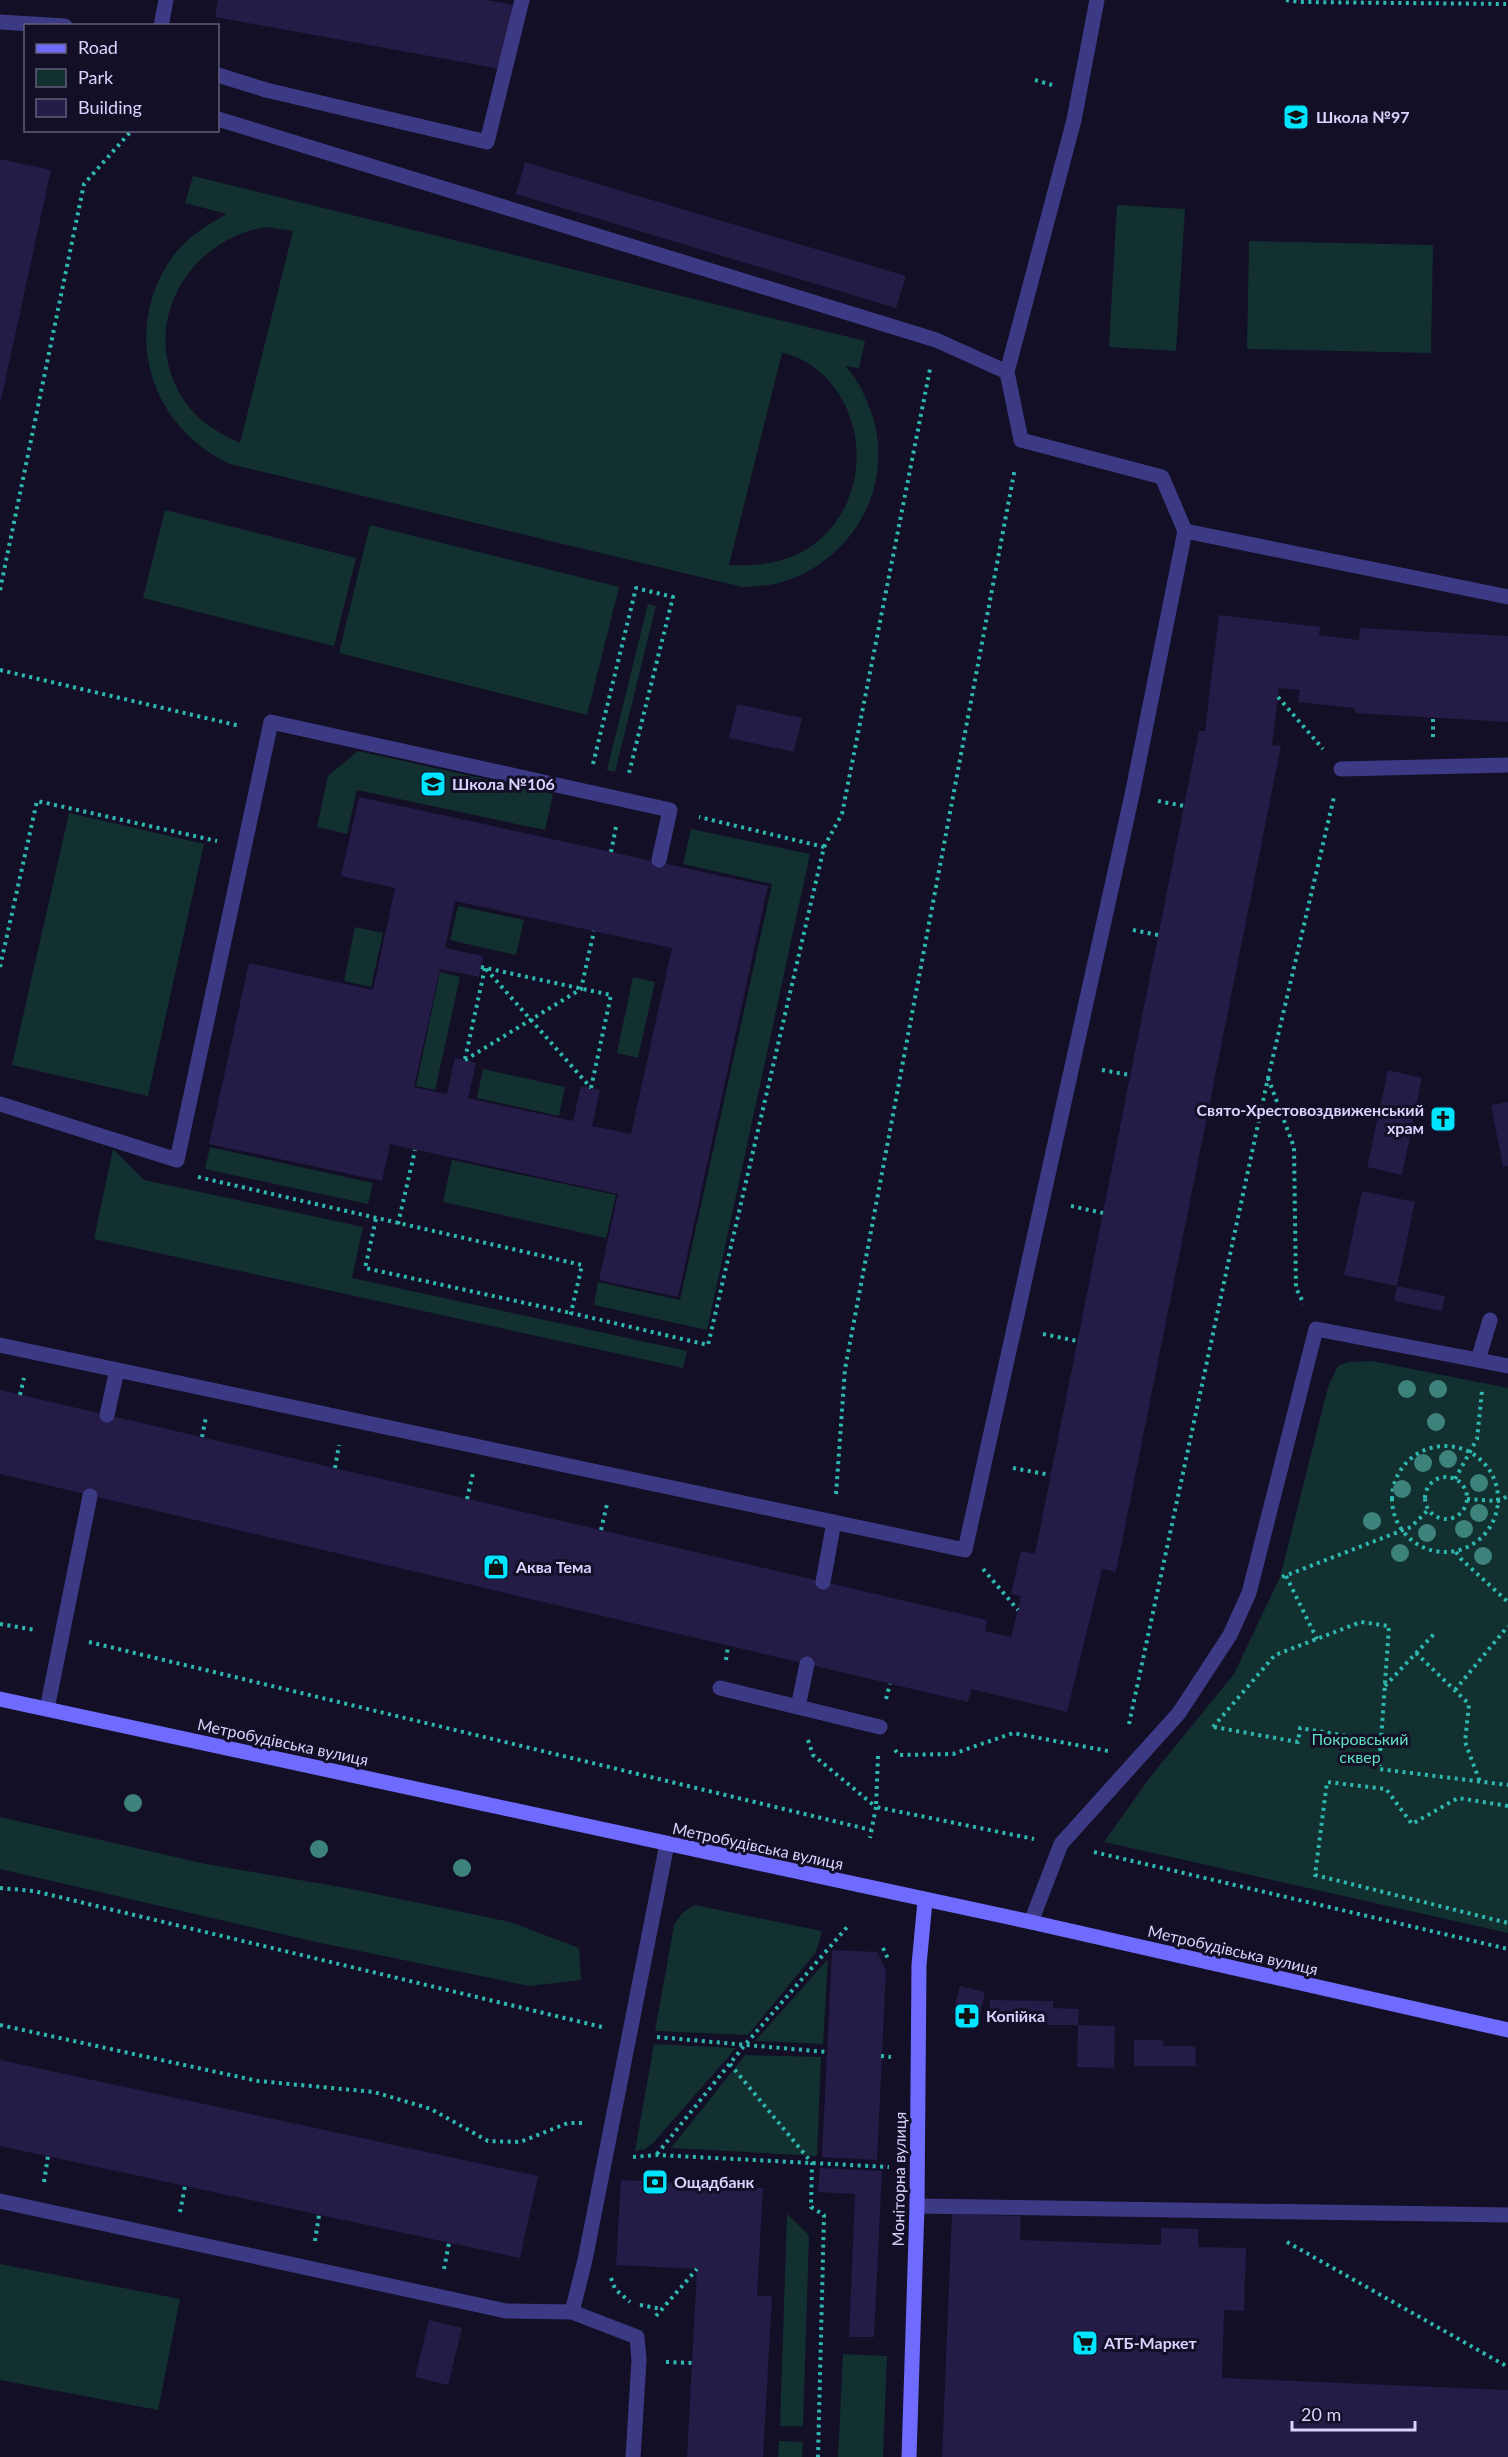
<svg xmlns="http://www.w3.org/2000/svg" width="1508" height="2457" font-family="Lato,sans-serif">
	<rect width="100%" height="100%" fill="#130f26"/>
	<!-- green -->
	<path fill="#12302f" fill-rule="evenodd" d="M193 176 865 341 859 368 845 366C857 378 864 393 870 409 898 482 854 562 779 583 767 586 754 586 742 587L230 464C149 426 120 330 173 256 187 237 207 225 227 214L185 203ZM266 227 293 231 240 443C224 435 207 427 194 413 132 342 178 242 266 227ZM782 353C798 356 810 363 822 374 875 423 867 518 800 553 777 564 755 566 729 565Z
		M1117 205 1185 209 1176 351 1109 347Z
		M1249 241 1433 245 1431 353 1247 349Z
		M165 510 356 558 334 646 143 598Z
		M370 525 619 587 587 715 339 653Z
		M648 604 656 606 615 772 607 770Z
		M358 751 553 794 545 830 357 790 347 834 317 827 328 776Z
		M69 813 204 844 148 1096 12 1065Z
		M691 829 810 854 707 1330 594 1305 598 1282 680 1300 772 884 683 864Z
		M458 906 524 920 516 955 450 940Z
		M355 927 383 933 371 987 344 981Z
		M440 972 460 977 435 1090 416 1086Z
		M633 977 655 982 638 1058 617 1053Z
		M483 1069 565 1087 559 1116 477 1098Z
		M210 1147 373 1183 368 1204 205 1169Z
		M113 1149 144 1180 363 1227 352 1278 687 1351 683 1368 94 1239Z
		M452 1160 616 1195 606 1238 443 1202Z
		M1372 1361 1508 1388V1933L1104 1842 1151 1776 1234 1674 1280 1577 1328 1387 1338 1366 1348 1362Z
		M0 1817 206 1864 352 1889 510 1922 579 1948 581 1980 529 1986 316 1942 0 1869Z
		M695 1905 822 1931 816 1952 748 2035 655 2031 674 1925 682 1913Z
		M828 1959 823 2044 755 2041Z
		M654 2044 736 2048 653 2143 645 2149 635 2151Z
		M745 2055 821 2057 817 2156 671 2148Z
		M787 2214 809 2235 803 2426H780Z
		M0 2264 180 2299 158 2410 0 2380Z
		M843 2354 887 2356 883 2457H838Z
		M779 2441 803 2442 802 2457H778Z"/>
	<!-- building -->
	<path fill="#241b47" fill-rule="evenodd" d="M218 0H486L513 5 500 69 215 17Z
		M0 159 51 170 1 400H0Z
		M525 162 906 276 896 308 516 194Z
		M1219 615 1320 627 1319 635 1359 640 1360 628 1508 636V722L1355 713V708L1298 702 1300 690 1279 688 1272 745 1281 746 1116 1572 1102 1569 1067 1712 971 1689 968 1702 0 1474V1390L987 1620 985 1631 1011 1637 1021 1596 1011 1594 1021 1551 1035 1554 1199 731H1205Z
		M737 704 802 718 794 752 729 738Z
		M359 797 768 886 678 1297 599 1280 618 1194 390 1144 382 1181 209 1144 249 963 373 990 395 888 341 876ZM455 901 672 948 631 1134 592 1126 600 1090 581 1086 573 1121 468 1098 476 1063 465 1060 455 1058 447 1094 414 1087 440 969 479 977 483 956 445 948Z
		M1388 1070 1422 1078 1402 1175 1367 1167Z
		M1508 1102V1166L1503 1167 1491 1105Z
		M1362 1191 1415 1202 1397 1286 1344 1275Z
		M1397 1286 1445 1296 1442 1311 1394 1301Z
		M832 1950 877 1952 886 1970 877 2160 822 2157Z
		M960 1986 985 1992 979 2019 953 2013Z
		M990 2000 1053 2001V2008L1079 2009 1078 2025 1115 2026 1114 2068 1077 2067 1078 2025H989Z
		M1134 2040H1163V2046H1195L1196 2066H1134Z
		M0 2060 538 2176 520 2258 0 2146Z
		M820 2168 882 2171 874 2337H849L855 2194 818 2192Z
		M621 2180 763 2188 757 2296H772L763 2457H687L697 2269 616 2265Z
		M952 2214 1021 2216 1020 2240 1161 2245V2228L1198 2229V2247L1246 2248 1244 2311 1224 2310 1222 2378 1508 2390V2457H942Z
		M429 2320 462 2328 448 2385 415 2377Z"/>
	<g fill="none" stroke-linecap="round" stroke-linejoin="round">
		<!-- path -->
		<path stroke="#2fb8b0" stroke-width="4" stroke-dasharray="3 4.5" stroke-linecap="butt" d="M1286 0 1299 2 1506 4
			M1035 80 1052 85
			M0 590 84 184 132 130
			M0 670 240 726
			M1278 697 1323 749
			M1433 737V717
			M593 764 636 588 673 597 629 773
			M1158 801 1184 806
			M824 847 842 814 930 369
			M611 852 616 827
			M1133 930 1158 935
			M0 967 37 801 217 841
			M481 967 611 995 591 1088
			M486 969 591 1088
			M465 1059 485 968
			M465 1060 581 989 594 931
			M1102 1070 1130 1075
			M1268 1078 1294 1147 1296 1288 1304 1304
			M198 1177 582 1265 571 1313 708 1345 824 847 699 817
			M1071 1206 1103 1213
			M376 1219 365 1268 571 1313
			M398 1224 415 1150
			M1043 1334 1077 1341
			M20 1395 24 1378
			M202 1437 206 1417
			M1392 1499a53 53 0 1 1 106 0a53 53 0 1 1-106 0Z
			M335 1468 339 1445
			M1013 1468 1050 1475
			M1425 1498a21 21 0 1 1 42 0a21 21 0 1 1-42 0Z
			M1455 1479 1477 1439 1482 1391
			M836 1494 845 1369 1015 468
			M467 1499 473 1473
			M1467 1499 1498 1501 1508 1496
			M601 1530 607 1504
			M1456 1552 1461 1559 1508 1602
			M983 1569 1018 1610
			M1286 1576 1317 1639
			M1282 1577 1411 1527 1428 1510
			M0 1624 35 1630
			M89 1642 871 1830
			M1416 1653 1469 1704 1465 1742 1480 1782
			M726 1660 728 1646
			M1385 1686 1434 1634
			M1455 1690 1508 1626
			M886 1699 890 1684
			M1129 1724 1268 1078 1334 797
			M1213 1727 1275 1655 1361 1622 1389 1626 1379 1769 1508 1785
			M1214 1727 1298 1742 1300 1728 1381 1742
			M808 1740 813 1755 876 1807 870 1838
			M895 1750 899 1755 953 1754 1013 1733 1108 1751
			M878 1756 876 1807 1034 1839
			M1508 1806 1458 1798 1412 1824 1386 1789 1327 1782 1315 1875 1508 1923
			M1094 1852 1508 1949
			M0 1888 34 1891 602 2027
			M883 1948 889 1961
			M0 2025 258 2081 374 2092 431 2109 488 2141 520 2142 568 2123H584
			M657 2037 826 2052
			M881 2056 891 2057
			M730 2064 812 2163 811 2207 824 2215 818 2457
			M657 2154 744 2046 848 1926
			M633 2157 657 2155 889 2167
			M44 2182 48 2156
			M180 2212 185 2186
			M315 2241 319 2215
			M1287 2242 1508 2367
			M444 2269 449 2243
			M611 2278 615 2289 630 2302
			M640 2305 662 2309
			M656 2316 697 2269
			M666 2362 693 2363"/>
		<!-- lane -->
		<path stroke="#3d3a85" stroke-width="15" d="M1097 0 1074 120 1007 372 1021 440 1162 477 1185 531
			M218 75 266 90 487 142 522 0
			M218 119 936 340 1007 372
			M1341 769 1508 765
			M0 1104 177 1160 271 722 670 810 659 860
			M0 1345 965 1550 1132 795 1185 531 1508 597
			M1478 1360 1490 1320
			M107 1415 117 1370
			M823 1582 834 1522
			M720 1688 880 1727
			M798 1707 807 1664
			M47 1709 90 1496
			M1031 1922 1061 1844 1179 1713 1230 1635 1249 1593 1316 1329 1508 1366
			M0 2201 506 2311 572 2312
			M917 2206 1508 2215
			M633 2457 639 2360 637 2337 572 2312 585 2260 667 1844"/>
		<!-- street -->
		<path stroke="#3d3a85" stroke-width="15" d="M0 22 65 26
			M161 26 166 0"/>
		<!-- secondary -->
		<path stroke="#6f6bff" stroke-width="15" d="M0 1699 1031 1922 1508 2030
			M909 2457 917 2206 919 1965 925 1901"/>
	</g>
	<!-- trees -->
	<g fill="#3d827b">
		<circle cx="1407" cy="1389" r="9"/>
		<circle cx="1438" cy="1389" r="9"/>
		<circle cx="1436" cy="1422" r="9"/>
		<circle cx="1448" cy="1459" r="9"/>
		<circle cx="1423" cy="1463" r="9"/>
		<circle cx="1479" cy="1483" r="9"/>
		<circle cx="1402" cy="1489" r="9"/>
		<circle cx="1479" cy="1513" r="9"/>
		<circle cx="1372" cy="1521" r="9"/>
		<circle cx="1464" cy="1529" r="9"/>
		<circle cx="1427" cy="1533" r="9"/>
		<circle cx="1400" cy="1553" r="9"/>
		<circle cx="1483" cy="1556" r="9"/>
		<circle cx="133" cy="1803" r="9"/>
		<circle cx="319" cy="1849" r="9"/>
		<circle cx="462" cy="1868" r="9"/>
	</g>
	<!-- icons -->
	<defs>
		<g id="school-square" transform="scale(1.35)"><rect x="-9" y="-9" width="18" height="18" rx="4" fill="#00e5ff" stroke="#130f26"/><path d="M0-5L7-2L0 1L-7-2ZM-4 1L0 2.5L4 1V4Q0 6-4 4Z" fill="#111"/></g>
		<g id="church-square" transform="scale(1.35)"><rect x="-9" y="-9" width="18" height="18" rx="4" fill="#00e5ff" stroke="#130f26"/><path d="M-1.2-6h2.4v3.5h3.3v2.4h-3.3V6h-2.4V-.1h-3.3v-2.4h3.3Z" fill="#111"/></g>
		<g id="shop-square" transform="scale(1.35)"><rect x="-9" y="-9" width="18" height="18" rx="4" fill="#00e5ff" stroke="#130f26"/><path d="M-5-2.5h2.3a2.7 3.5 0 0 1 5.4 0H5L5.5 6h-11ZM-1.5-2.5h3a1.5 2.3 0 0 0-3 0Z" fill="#111"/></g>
		<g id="pharmacy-square" transform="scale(1.35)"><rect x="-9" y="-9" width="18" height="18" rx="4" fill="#00e5ff" stroke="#130f26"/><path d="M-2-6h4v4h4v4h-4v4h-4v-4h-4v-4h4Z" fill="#111"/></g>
		<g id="bank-square" transform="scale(1.35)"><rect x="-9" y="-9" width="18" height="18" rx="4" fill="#00e5ff" stroke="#130f26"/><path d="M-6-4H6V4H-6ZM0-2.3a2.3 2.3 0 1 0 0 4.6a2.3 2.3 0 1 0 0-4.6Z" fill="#111"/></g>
		<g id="supermarket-square" transform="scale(1.35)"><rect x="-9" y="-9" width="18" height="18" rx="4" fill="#00e5ff" stroke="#130f26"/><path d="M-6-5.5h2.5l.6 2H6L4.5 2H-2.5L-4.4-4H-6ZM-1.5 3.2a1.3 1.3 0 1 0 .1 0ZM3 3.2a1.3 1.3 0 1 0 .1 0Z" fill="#111"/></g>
	</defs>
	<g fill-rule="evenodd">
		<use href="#school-square" x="1296" y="117"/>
		<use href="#school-square" x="433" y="784"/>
		<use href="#church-square" x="1443" y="1119"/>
		<use href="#shop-square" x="496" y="1567"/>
		<use href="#pharmacy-square" x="967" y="2016"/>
		<use href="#bank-square" x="655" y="2182"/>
		<use href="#supermarket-square" x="1085" y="2343"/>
	</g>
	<g text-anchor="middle" stroke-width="6" stroke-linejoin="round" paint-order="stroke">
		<!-- poi labels -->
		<g font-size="16" font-weight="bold" fill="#d9d4ff" stroke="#130f26" text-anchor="start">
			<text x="1316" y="123">Школа №97</text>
			<text x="452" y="790">Школа №106</text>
			<text x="1424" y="1116" text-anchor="end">Свято-Хрестовоздвиженський<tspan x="1424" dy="18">храм</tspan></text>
			<text x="516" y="1573">Аква Тема</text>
			<text x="986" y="2022">Копійка</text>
			<text x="674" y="2188">Ощадбанк</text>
			<text x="1104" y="2349">АТБ-Маркет</text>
		</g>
		<!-- park labels -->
		<g font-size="16" fill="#5fe0c0" stroke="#130f26">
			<text x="1360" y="1745">Покровський<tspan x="1360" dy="18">сквер</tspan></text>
		</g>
		<!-- street labels -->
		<g font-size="16" fill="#d9d4ff" stroke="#130f26">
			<text transform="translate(283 1742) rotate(12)" y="6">Метробудівська вулиця</text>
			<text transform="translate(758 1846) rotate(12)" y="6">Метробудівська вулиця</text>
			<text transform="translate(1233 1950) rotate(13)" y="6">Метробудівська вулиця</text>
			<text transform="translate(899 2179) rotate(-89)" y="6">Моніторна вулиця</text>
		</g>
	</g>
	<!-- legend -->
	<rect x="24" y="24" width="195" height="108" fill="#130f26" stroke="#625e7d" stroke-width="1.5"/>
	<rect x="36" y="44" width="30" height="9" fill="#6f6bff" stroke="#625e7d" stroke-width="1.5"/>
	<text x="78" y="54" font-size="18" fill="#d9d4ff">Road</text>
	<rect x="36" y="69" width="30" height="18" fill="#12302f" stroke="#625e7d" stroke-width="1.5"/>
	<text x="78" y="84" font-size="18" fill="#d9d4ff">Park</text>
	<rect x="36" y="99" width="30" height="18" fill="#241b47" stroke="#625e7d" stroke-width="1.5"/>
	<text x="78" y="114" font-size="18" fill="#d9d4ff">Building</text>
	<!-- scale -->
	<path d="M1292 2421v9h123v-9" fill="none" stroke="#d9d4ff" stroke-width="3"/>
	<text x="1301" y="2421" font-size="18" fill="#d9d4ff" stroke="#130f26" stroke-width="4.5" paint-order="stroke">20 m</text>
</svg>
